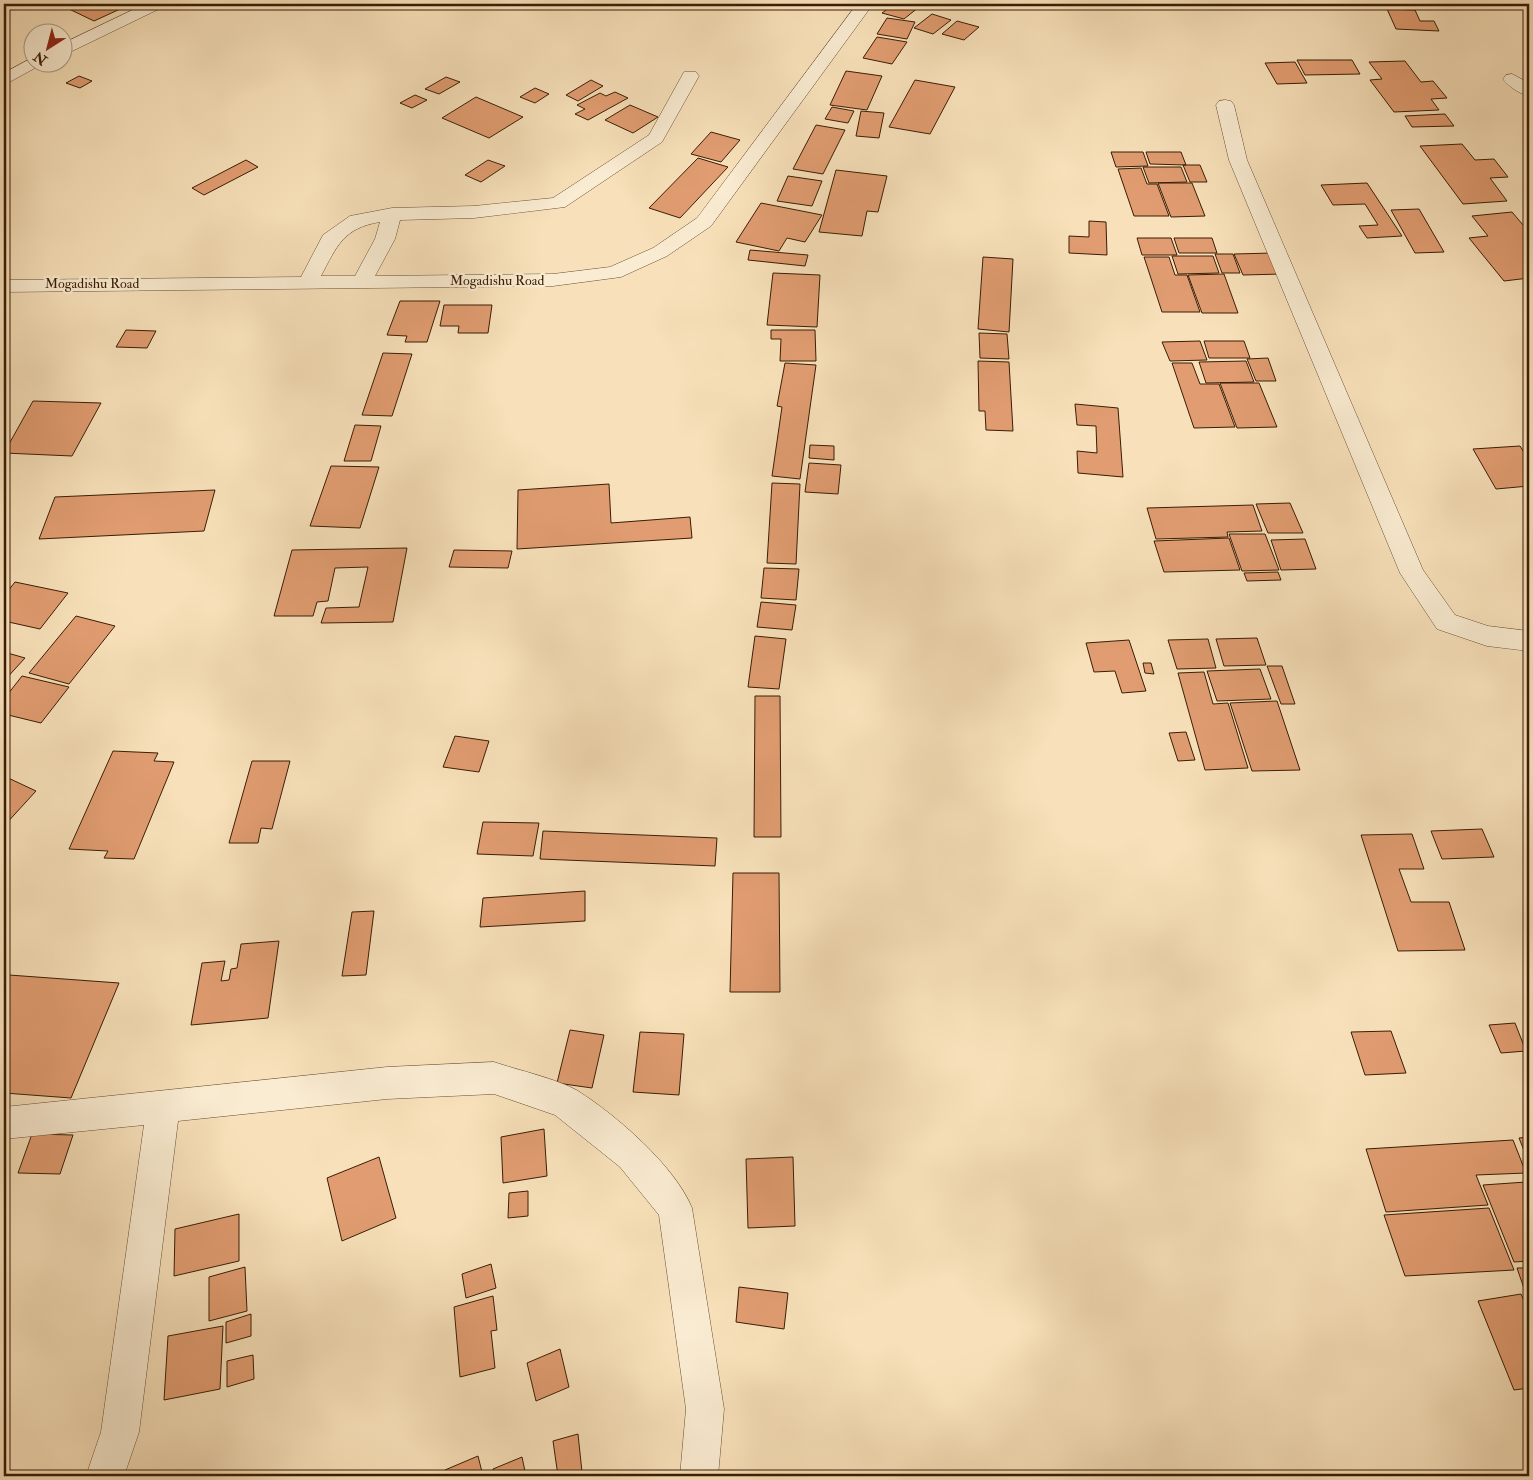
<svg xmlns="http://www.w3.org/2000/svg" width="1533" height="1480" font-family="'IM FELL Double Pica',serif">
	<rect width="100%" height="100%" fill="#f8e1ba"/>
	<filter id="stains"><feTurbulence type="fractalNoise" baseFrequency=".004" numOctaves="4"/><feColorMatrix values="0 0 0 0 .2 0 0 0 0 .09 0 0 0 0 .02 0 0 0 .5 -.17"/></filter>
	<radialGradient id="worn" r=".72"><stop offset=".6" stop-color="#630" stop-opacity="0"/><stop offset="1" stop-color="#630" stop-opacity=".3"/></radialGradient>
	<!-- building -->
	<path fill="#e19d71" stroke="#391d05" d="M77 4H131L94 21 67 8Z
		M894 4H908L919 7 904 19 882 13Z
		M1387 9 1415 10 1420 21H1434L1439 31 1396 29Z
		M932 14 951 20 933 34 914 28Z
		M887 18 915 22 907 39 877 34Z
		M957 21 979 27 964 40 942 34Z
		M877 37 907 42 892 64 863 58Z
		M1297 60H1352L1360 74 1305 75Z
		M1405 61 1421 82 1433 81 1447 98 1431 99 1439 110 1394 112 1370 80 1382 79 1369 62Z
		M1295 62 1307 83 1277 84 1265 63Z
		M846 71 882 76 867 110 830 105Z
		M79 76 92 81 80 88 66 83Z
		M446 77 460 82 439 94 425 89Z
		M591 80 603 86 578 101 566 95Z
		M915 80 955 87 930 134 889 127Z
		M535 88 549 94 535 103 520 97Z
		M615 92 628 98 588 120 575 114 585 109 577 105 600 93 606 96Z
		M415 95 427 100 412 108 400 103Z
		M476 97 523 117 489 138 442 118Z
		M630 105 658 117 633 133 605 120Z
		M832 107 854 111 848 123 825 119Z
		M861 111 884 113 879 138 856 136Z
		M1445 114 1454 126 1412 127 1405 116Z
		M816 125 845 130 823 174 793 169Z
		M711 132 740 140 721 162 691 154Z
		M1462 144 1475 160 1494 159 1508 177 1490 178 1507 201 1463 204 1420 146Z
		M1111 152H1143L1148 166 1116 167Z
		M1146 152H1181L1186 165 1150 164Z
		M698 158 728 167 680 218 649 208Z
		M246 160 258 167 204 195 192 188Z
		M488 160 505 166 481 182 465 175Z
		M1183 165H1200L1207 182H1190Z
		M1143 167H1181L1187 182 1149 183Z
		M1141 168 1147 184H1157L1169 216H1134L1118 169Z
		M836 170 887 176 878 212 867 211 862 236 819 232Z
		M788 176 822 181 812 206 777 201Z
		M1158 183H1192L1205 216 1171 217Z
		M1367 183 1402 236 1367 238 1359 226 1378 225 1365 204 1333 205 1321 185Z
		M761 203 822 215 805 242 787 238 779 251 736 242Z
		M1419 209 1444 252 1415 253 1391 210Z
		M1512 212 1529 232V278L1504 281 1469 238 1488 236 1472 216Z
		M1089 221 1106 222 1107 255 1069 253V236L1089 237Z
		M1137 238H1171L1177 255H1142Z
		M1174 238H1212L1217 253H1179Z
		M750 250 808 255 805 266 748 260Z
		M1274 253 1283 274 1243 275 1234 254Z
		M1215 254H1233L1240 273H1222Z
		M1172 256H1213L1219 273 1178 274Z
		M983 257 1013 259 1009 332 978 329Z
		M1144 257H1169L1175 275H1187L1200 312H1162Z
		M773 273 820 275 817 327 767 325Z
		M1224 274 1238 313H1202L1188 275Z
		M400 301H440L427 342H405L407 336 387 335Z
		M444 305H492L488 333H458L459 326H440Z
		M126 330 156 331 147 348 116 347Z
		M771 330H815L816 361H780L781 339H771Z
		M979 333 1007 334 1009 359 980 358Z
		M1200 341 1207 360 1170 361 1162 342Z
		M1204 341H1244L1250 358H1209Z
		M383 353 412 354 392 416 362 415Z
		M1268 358 1276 381H1256L1247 359Z
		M978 361 1009 362 1013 431 986 430 985 411H979Z
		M1246 361 1254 382 1206 383 1199 362Z
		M785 363 816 365 800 479 772 476 782 407 777 406Z
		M1172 363H1192L1200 384H1219L1235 427 1194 428Z
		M1220 383H1259L1277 427 1237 428Z
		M33 401 101 403 72 456 4 453Z
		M1075 404 1118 408 1123 477 1078 473 1077 451 1097 453 1096 426 1077 425Z
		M355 425 381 426 371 461H344Z
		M810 445 834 446V460L809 458Z
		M1520 446 1529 460V486L1496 489 1473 449Z
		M809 463 841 465 838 494 805 492Z
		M331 466 379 467 360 528 310 526Z
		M772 483 800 484 796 564 767 563Z
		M609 484 611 523 690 517 692 538 517 549 518 490Z
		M215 490 204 531 39 539 55 497Z
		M1290 503 1303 533H1268L1256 504Z
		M1253 505 1262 531 1227 532 1228 537 1156 539 1147 508Z
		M1229 534H1265L1279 570 1242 571Z
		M1229 538 1240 570 1164 572 1154 541Z
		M1305 539 1316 569 1281 570 1271 540Z
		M407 548 393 622 321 623 326 608 359 607 368 567 335 568 328 601 317 602 313 616H274L292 550Z
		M454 550 512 551 508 568 449 567Z
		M764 568 799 569 796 600 761 598Z
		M1278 572 1281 580 1247 581 1244 573Z
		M15 582 68 593 40 629 4 621V596Z
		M761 602 796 605 792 630 757 627Z
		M76 616 115 626 69 684 29 673Z
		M755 636 786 639 779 689 748 687Z
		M1257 638 1266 665 1224 666 1216 639Z
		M1208 639 1216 668 1177 669 1168 640Z
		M1129 640 1146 691 1122 693 1115 671 1094 672 1086 643Z
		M4 652 25 658 4 681Z
		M1143 663H1151L1154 674 1145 673Z
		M1267 666H1282L1295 704H1281Z
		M1260 669 1271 699 1217 701 1207 671Z
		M1204 672 1213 704 1228 703 1248 768 1205 770 1178 673Z
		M22 676 69 687 41 723 4 714V699Z
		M755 696H780L781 837H754Z
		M1277 701 1300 770 1252 771 1230 703Z
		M1186 732 1195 760 1178 761 1169 733Z
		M455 736 489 741 479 772 443 767Z
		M113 751 158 753 154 761 174 762 134 859 104 858 108 851 69 849Z
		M252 761H290L272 829 261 828 258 843H229Z
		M4 776 36 791 4 826Z
		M483 822 539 823 533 856 477 854Z
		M1482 829 1494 857 1442 859 1431 831Z
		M543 831 717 838 715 866 540 859Z
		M1412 834 1424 869H1399L1411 902H1449L1465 950 1398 951 1361 835Z
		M733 873H779L780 992H730Z
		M585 891V921L480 927 483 898Z
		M374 911 366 975 342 976 352 912Z
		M279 941 268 1018 191 1025 202 963 225 961 221 981 229 980 231 969 237 968 241 944Z
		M9 975 119 983 71 1098 4 1093V987Z
		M1515 1023 1526 1051 1501 1053 1489 1025Z
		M570 1030 604 1035 592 1088 557 1083Z
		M1391 1031 1406 1073 1365 1075 1351 1032Z
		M640 1032 684 1034 679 1095 633 1092Z
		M544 1129 547 1176 503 1183 501 1137Z
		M32 1134 73 1135 60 1174 18 1173Z
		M1529 1137V1163L1519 1138Z
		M1513 1140 1526 1173 1476 1175 1488 1205 1386 1212 1366 1149Z
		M379 1157 396 1218 342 1241 327 1178Z
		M793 1157 795 1226 748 1228 746 1159Z
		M1526 1182 1529 1190V1261L1514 1262 1483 1185Z
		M528 1191V1216L508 1218 509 1193Z
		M1489 1208 1514 1270 1405 1276 1384 1215Z
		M239 1214V1261L174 1276 175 1229Z
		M491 1264 496 1288 466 1298 462 1274Z
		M245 1267 247 1311 209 1321V1277Z
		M1517 1268H1529V1303Z
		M739 1287 788 1293 784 1329 736 1322Z
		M1521 1294 1529 1313V1388L1514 1390 1478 1301Z
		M493 1296 497 1330 491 1331 495 1368 460 1377 454 1307Z
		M251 1314V1336L226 1343V1322Z
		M223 1326 220 1389 164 1400 168 1336Z
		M560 1349 569 1387 536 1401 527 1363Z
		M253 1355 254 1379 227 1387V1361Z
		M578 1434 582 1472 558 1476 553 1441Z
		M478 1456 483 1476H447L445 1470Z
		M522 1457 526 1476H494L493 1469Z"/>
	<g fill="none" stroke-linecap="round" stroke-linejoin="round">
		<!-- minor casing -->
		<g stroke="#694e32" stroke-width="1">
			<path id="minor" d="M145 4H165L163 7 62 56V44Z
				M857 4H873L711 226 667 256 621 277 553 286 4 292V280L301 277 323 235 350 216 392 208 474 206 553 198 649 135 684 72H696L699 76 662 142 565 207 474 218 400 220 395 239 375 276 553 274 610 267 653 248 697 218ZM380 222 375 239 355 276H321C337 246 343 228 380 222Z
				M32 58V62H46L4 85V73Z
				M1512 74 1529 83V96C1520 94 1509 87 1503 79L1506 75Z
				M1225 100 1231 101 1234 105 1247 160 1423 570 1455 615 1488 626 1529 631V651L1487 646 1437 629 1400 573 1229 160 1216 105 1219 101Z
				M494 1062C517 1070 558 1079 578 1091 616 1115 675 1166 692 1208L724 1409 718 1476H680L686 1409 659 1215 620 1167 555 1115 494 1094 387 1099 178 1121 139 1432 124 1476H86L101 1432 144 1125 4 1139V1107L387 1067Z"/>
		</g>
		<!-- minor -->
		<use href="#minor" fill="#faecd2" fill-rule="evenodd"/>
	</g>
	<g text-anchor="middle" stroke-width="4.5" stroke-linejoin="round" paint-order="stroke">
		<!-- far-street labels -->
		<g font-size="14" fill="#391d05" stroke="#faecd2">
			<text x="497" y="285">Mogadishu Road</text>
			<text x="92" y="288">Mogadishu Road</text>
		</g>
	</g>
	<!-- margin -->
	<rect width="1533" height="1480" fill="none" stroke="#f8e1ba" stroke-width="20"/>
	<rect x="5" y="5" width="1523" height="1470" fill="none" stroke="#391d05" stroke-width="2.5"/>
	<rect x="10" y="10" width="1513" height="1460" fill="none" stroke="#391d05"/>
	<!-- north arrow -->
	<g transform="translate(48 48) rotate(216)"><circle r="24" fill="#faecd2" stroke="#ad9980"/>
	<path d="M0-4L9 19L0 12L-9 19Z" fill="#8f2418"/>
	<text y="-8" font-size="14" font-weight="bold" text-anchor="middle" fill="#391d05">N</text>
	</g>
	<rect width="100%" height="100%" filter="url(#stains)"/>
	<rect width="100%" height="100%" fill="url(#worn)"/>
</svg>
